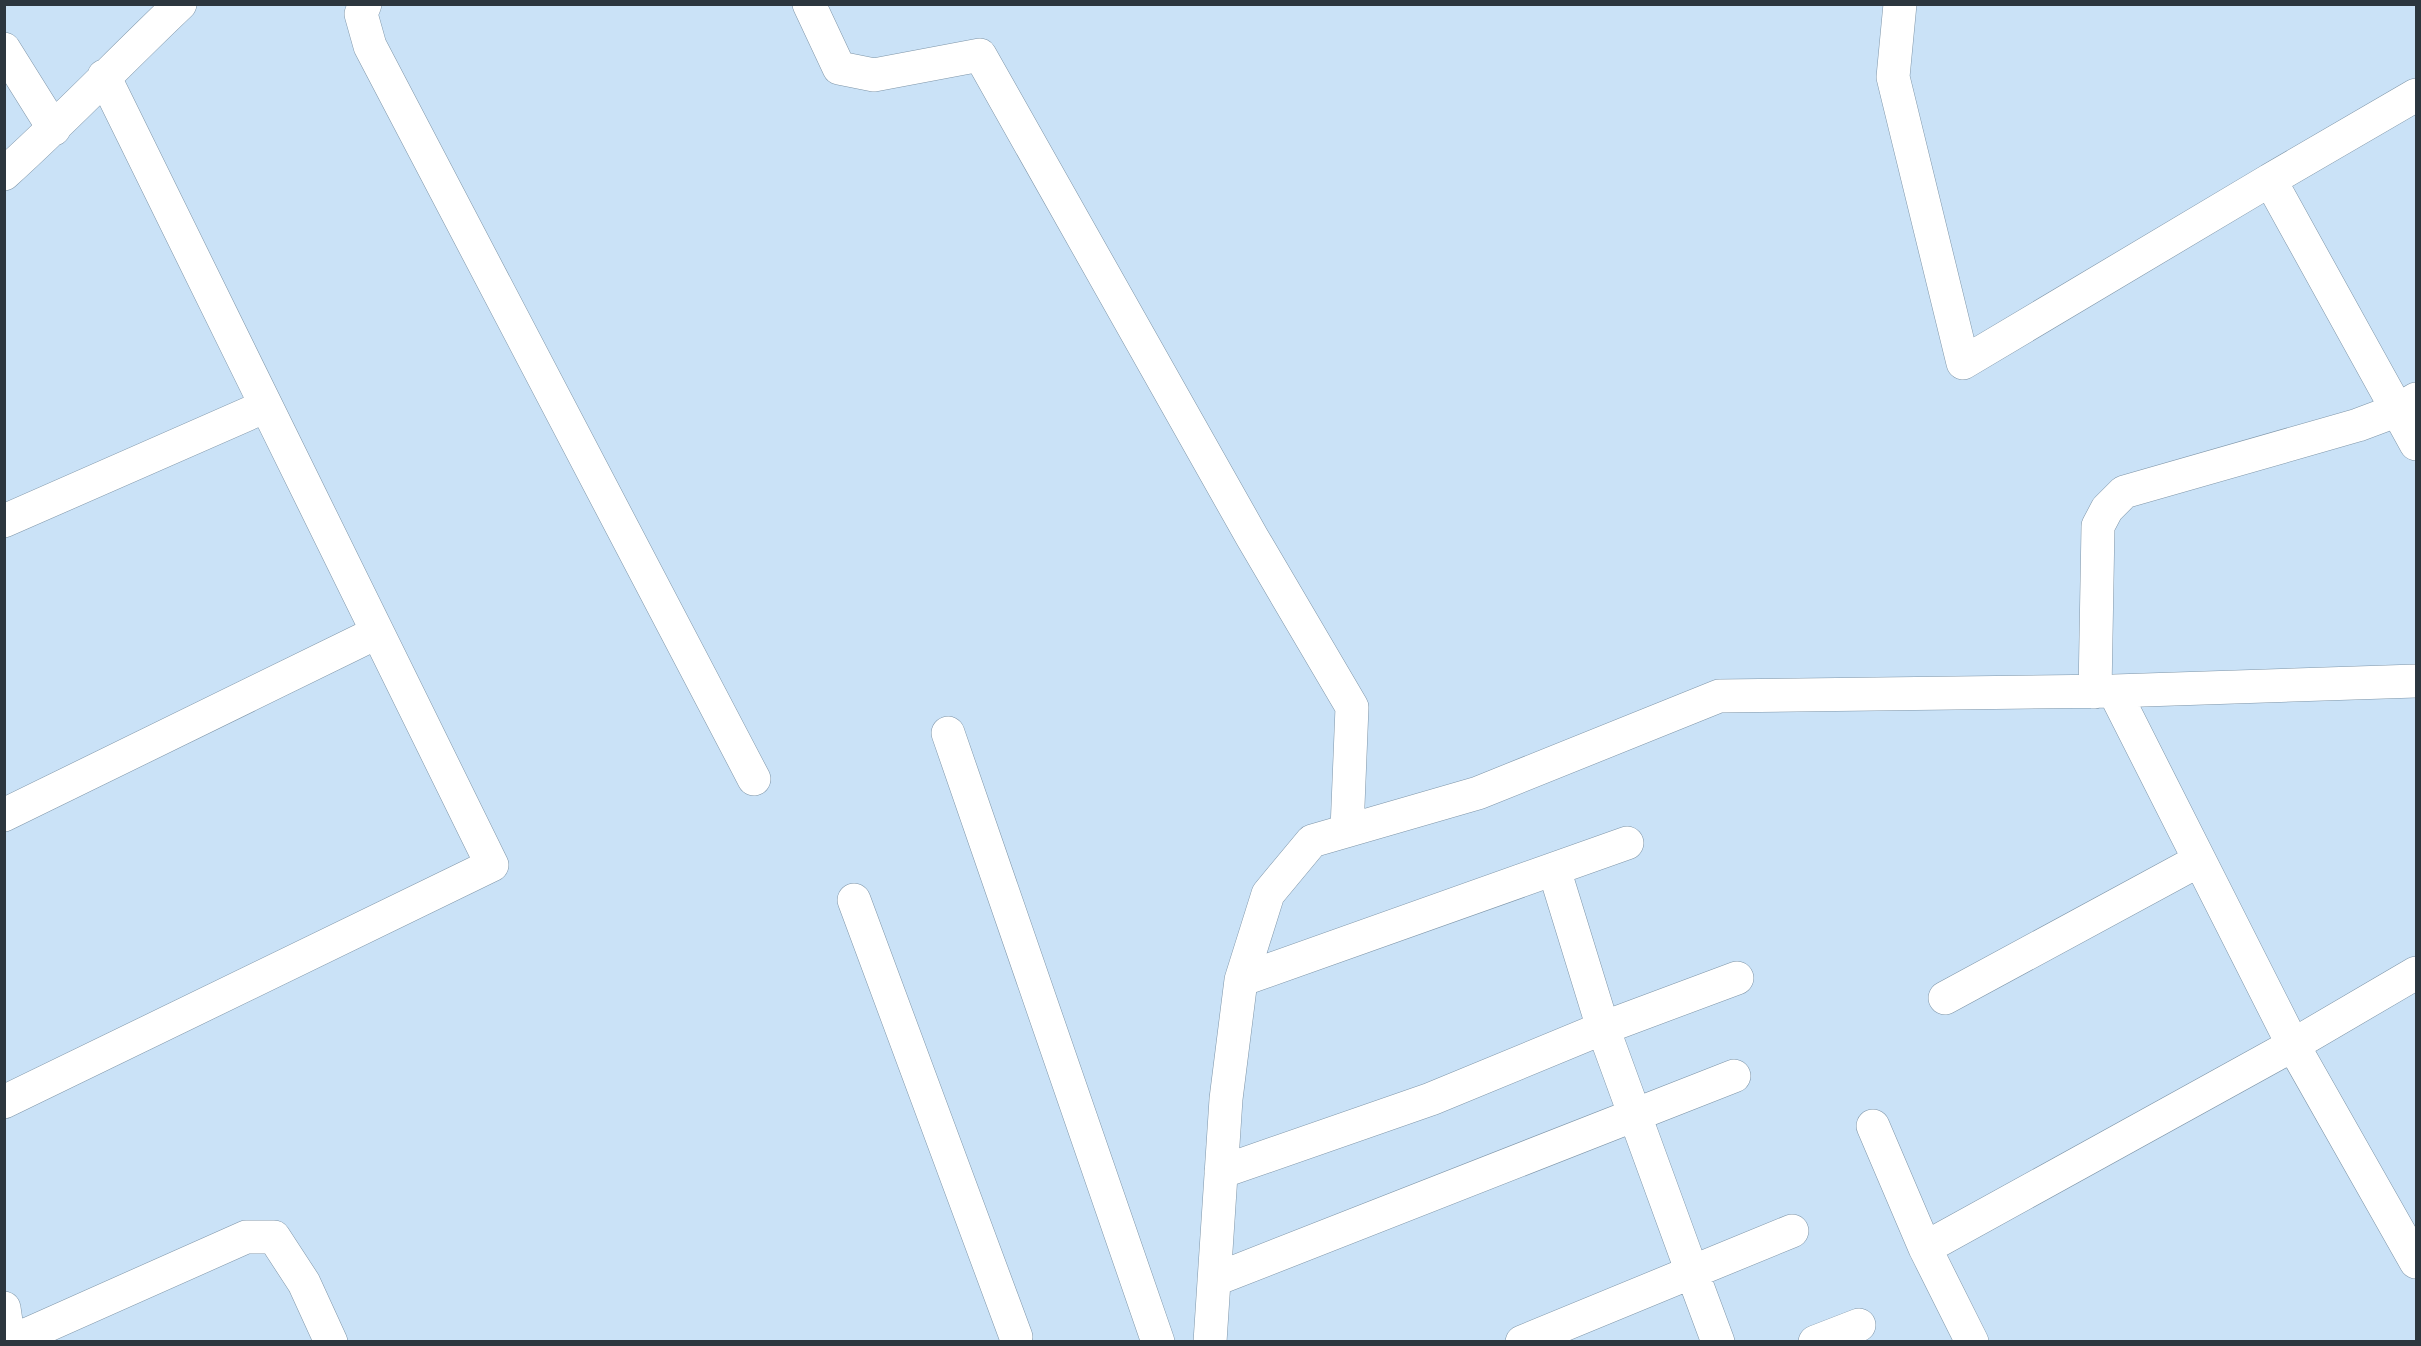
<svg xmlns="http://www.w3.org/2000/svg" width="2421" height="1346" font-family="'Sofia Sans Condensed',sans-serif">
	<rect width="100%" height="100%" fill="#cae2f7"/>
	<g fill="none" stroke-linecap="round" stroke-linejoin="round">
		<!-- minor casing -->
		<g stroke="#7e95a8" stroke-width="34">
			<path id="minor" d="M365 4 361 14 370 46 754 779
				M809 4 839 68 874 75 980 55 1252 537 1352 707 1347 830
				M1900 4 1893 77 1963 363 2270 180 2416 444
				M4 49 54 129
				M4 174C65 119 121 60 180 4
				M2270 180 2416 95
				M4 521 266 406
				M2114 691 2416 681
				M2095 692 2098 526 2107 509 2124 492 2358 425 2398 410 2416 399
				M948 733 1158 1342
				M4 815 376 633
				M1554 869 1603 1028 1737 978
				M854 900 1016 1337
				M1241 980 1627 843
				M1945 998 2198 861
				M4 1102 492 865 104 76
				M1873 1126 1925 1248 1972 1342
				M1221 1172 1431 1099 1603 1028 1692 1272 1522 1342
				M1925 1248 2293 1045 2416 973
				M1214 1280 1734 1076
				M4 1308 9 1342
				M10 1342 246 1237H274L304 1283 331 1342
				M1210 1342 1226 1099 1241 980 1268 894 1312 841 1478 793 1719 696 2114 691 2293 1045 2416 1262
				M1718 1342 1692 1272 1792 1231
				M1815 1342 1859 1325"/>
		</g>
		<!-- minor -->
		<use href="#minor" stroke="#fff" stroke-width="33"/>
	</g>
	<!-- border -->
	<rect width="2421" height="1346" fill="none" stroke="#2c363e" stroke-width="12"/>
</svg>
